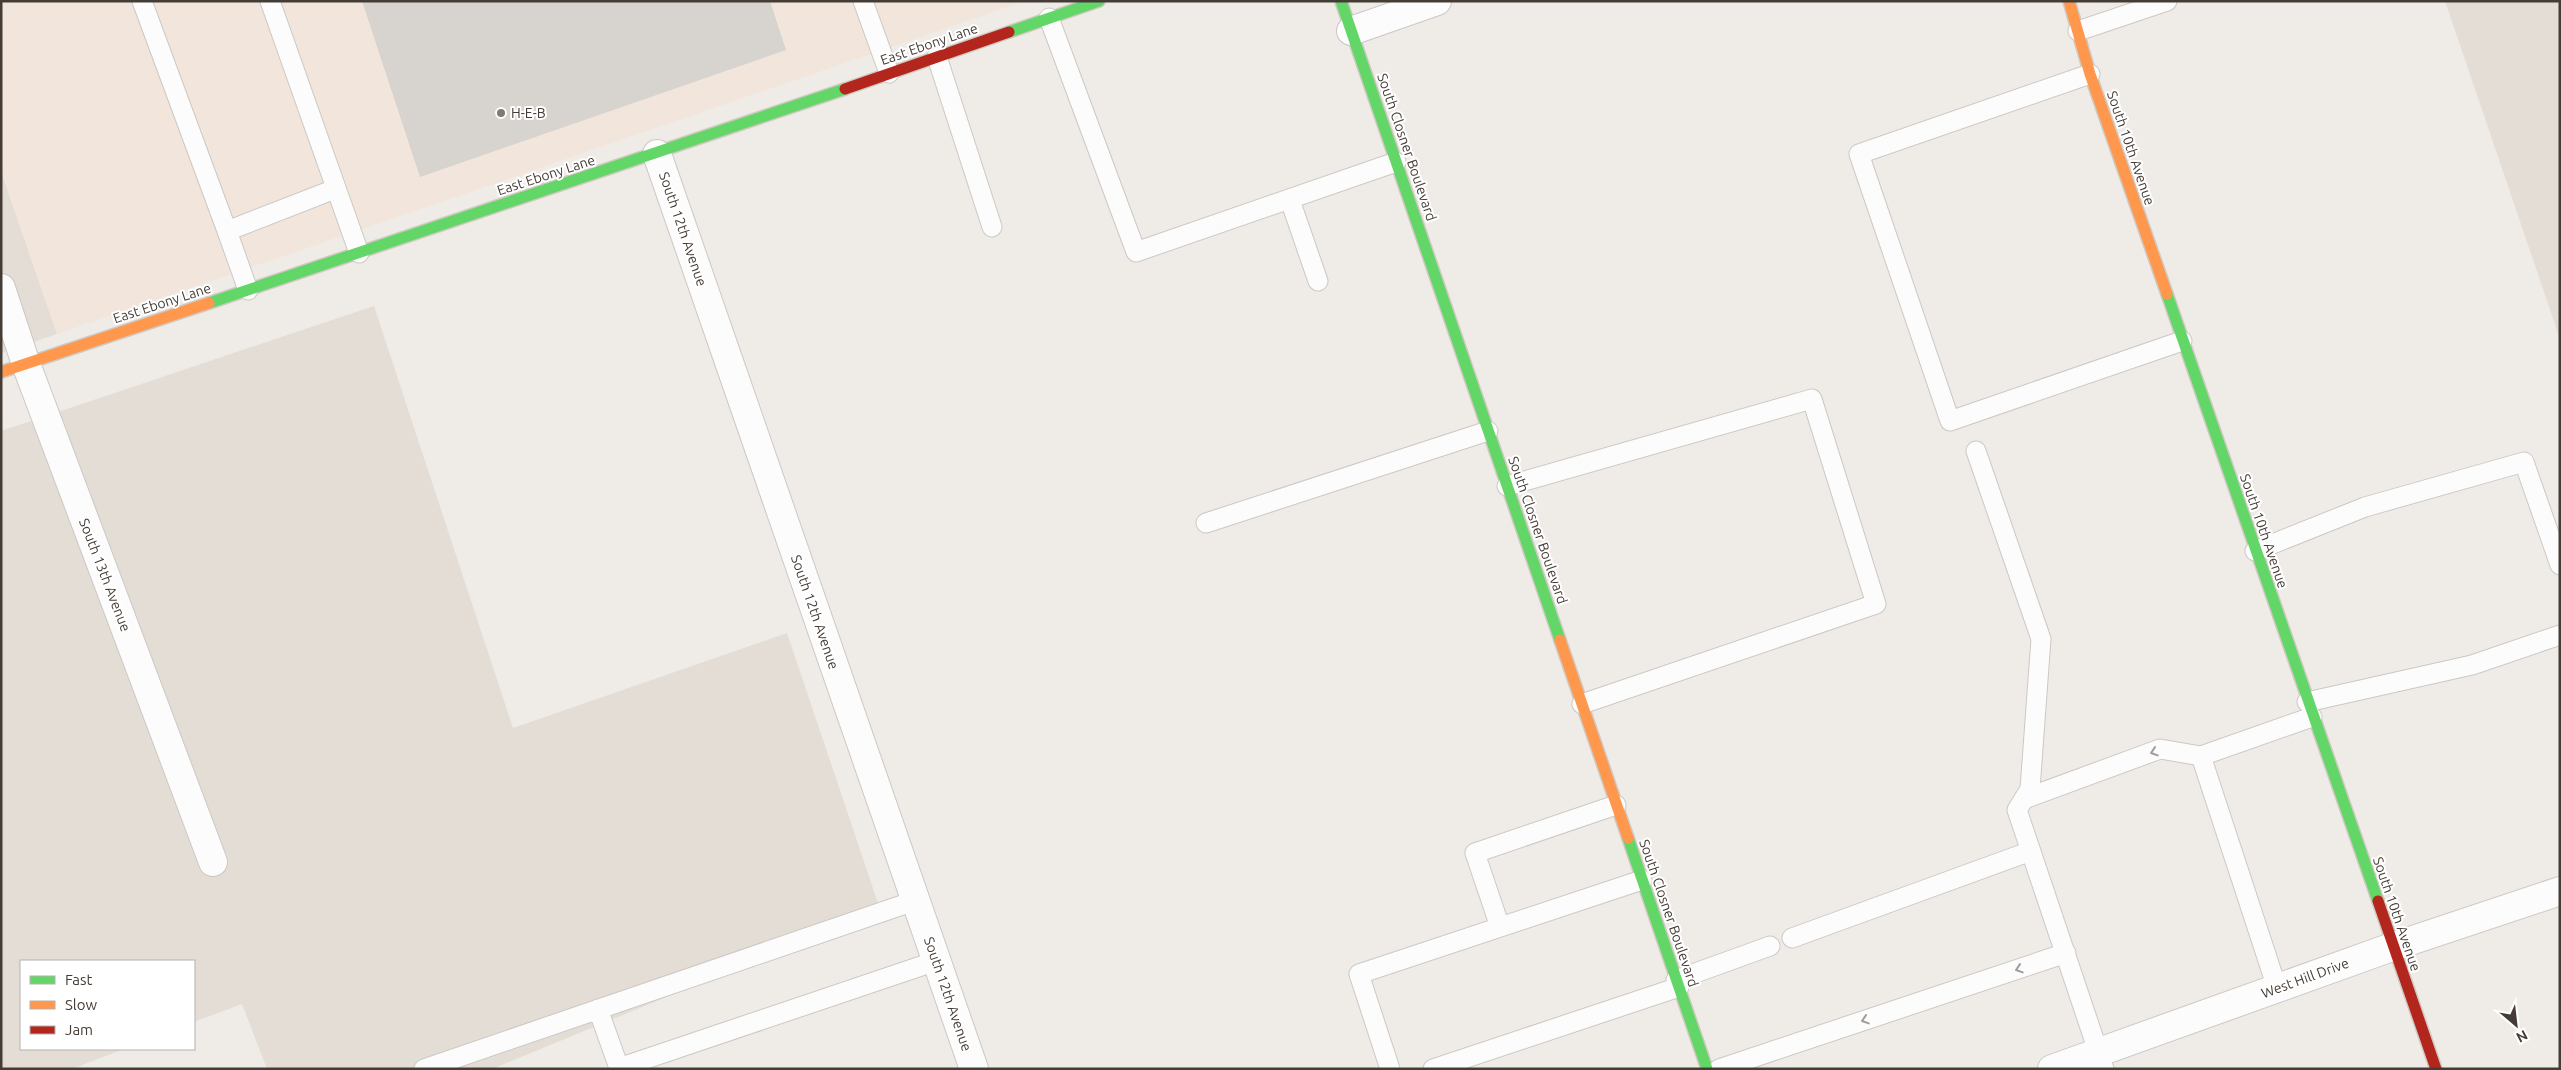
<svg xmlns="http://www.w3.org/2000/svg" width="2561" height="1070" font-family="Ubuntu,sans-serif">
	<rect width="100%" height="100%" fill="#efece8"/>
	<!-- residential -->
	<path fill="#e3ddd5" d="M2445 1H2560V339Z
		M1 171 57 334 1 353Z
		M374 306 513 728 787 633 880 909 492 1069H267L242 1004 194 1022V961H21V1049H124L72 1069H1V431Z"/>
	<!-- commercial -->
	<path fill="#f2e5db" d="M1 1H1025L57 334 1 171Z"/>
	<!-- building -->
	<path fill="#d7d3cf" d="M362 1H770L786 50 420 177Z"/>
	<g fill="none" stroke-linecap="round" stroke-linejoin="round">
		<!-- lane casing -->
		<g stroke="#ccc8c4" stroke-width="21">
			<path id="lane" d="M142 1 227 231 335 189
				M270 1 359 253
				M863 1 889 73
				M1049 18 1136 252 1396 162
				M2078 31 2167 1
				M937 57 992 227
				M2090 74 1859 154 1950 421 2182 341
				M1290 200 1318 281
				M227 231 248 290
				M1976 451 2041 639 2030 789 2017 810 2104 1069
				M1507 486 1812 399 1876 604 1582 704
				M1206 523 1488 431
				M2255 551 2365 507 2524 462 2560 565
				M2307 702 2472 665 2560 635
				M2024 799 2160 749 2201 756
				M1500 927 1475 853 1616 805
				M1792 938 2031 851
				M1676 980 1770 946
				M2277 988 2201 756 2312 717
				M598 1009 619 1068 936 961
				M424 1069 914 901
				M1390 1069 1359 974 1642 880
				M1433 1069 1679 987
				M1719 1069 2066 953"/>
		</g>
		<!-- street casing -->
		<g stroke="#ccc8c4" stroke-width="30">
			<path id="street" d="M1351 31 1437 1
				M657 154 974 1069
				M1 288 26 364 213 862
				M2052 1069 2392 947 2560 891"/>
		</g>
		<!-- fast casing -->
		<g stroke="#d0c9c1" stroke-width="14">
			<path id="fast" d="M1341 1 1560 640
				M1009 32 1099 1
				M2167 294 2378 901
				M209 303 845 89
				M1628 838 1707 1069"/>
		</g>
		<!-- slow casing -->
		<g stroke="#d0c9c1" stroke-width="14">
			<path id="slow" d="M2069 1 2090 74 2167 294
				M1 372 209 303
				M1560 640 1628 838"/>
		</g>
		<!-- jam casing -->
		<g stroke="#d0c9c1" stroke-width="14">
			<path id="jam" d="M845 89 1009 32
				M2378 901 2436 1069"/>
		</g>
		<!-- lane -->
		<use href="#lane" stroke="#fdfcfc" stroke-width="19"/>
		<!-- street -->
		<use href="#street" stroke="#fdfcfc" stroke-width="28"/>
		<!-- fast -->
		<use href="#fast" stroke="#63d668" stroke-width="11"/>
		<!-- slow -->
		<use href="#slow" stroke="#ff974d" stroke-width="11"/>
		<!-- jam -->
		<use href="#jam" stroke="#b3261e" stroke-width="11"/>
	</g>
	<!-- one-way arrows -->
	<defs><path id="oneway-chevron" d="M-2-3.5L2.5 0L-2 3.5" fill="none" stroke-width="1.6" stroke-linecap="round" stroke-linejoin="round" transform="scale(1.25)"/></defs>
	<g stroke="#a19c98">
		<use href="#oneway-chevron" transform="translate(2154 752) rotate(162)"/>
		<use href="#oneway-chevron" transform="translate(2019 969) rotate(162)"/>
		<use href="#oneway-chevron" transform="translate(1865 1020) rotate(162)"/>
	</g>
	<!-- markers -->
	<circle fill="#807a74" stroke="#fff" stroke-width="2" cx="501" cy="113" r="5"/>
	<g text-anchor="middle" stroke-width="4" stroke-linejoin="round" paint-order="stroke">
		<!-- street labels -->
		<g font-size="14" fill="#453c35" stroke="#fff">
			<text transform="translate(929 44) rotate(-19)" y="5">East Ebony Lane</text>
			<text transform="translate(1407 147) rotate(71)" y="5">South Closner Boulevard</text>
			<text transform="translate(2131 148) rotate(71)" y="5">South 10th Avenue</text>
			<text transform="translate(546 175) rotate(-18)" y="5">East Ebony Lane</text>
			<text transform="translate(683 229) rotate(71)" y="5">South 12th Avenue</text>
			<text transform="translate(162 303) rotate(-18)" y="5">East Ebony Lane</text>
			<text transform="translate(1538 530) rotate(71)" y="5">South Closner Boulevard</text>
			<text transform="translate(2264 531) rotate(71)" y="5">South 10th Avenue</text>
			<text transform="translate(105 575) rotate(69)" y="5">South 13th Avenue</text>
			<text transform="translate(815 612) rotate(71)" y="5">South 12th Avenue</text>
			<text transform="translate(1669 913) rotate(71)" y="5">South Closner Boulevard</text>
			<text transform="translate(2397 914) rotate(71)" y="5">South 10th Avenue</text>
			<text transform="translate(2305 978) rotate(-20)" y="5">West Hill Drive</text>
			<text transform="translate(948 994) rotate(71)" y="5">South 12th Avenue</text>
		</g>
		<!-- poi labels -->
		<g font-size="14" fill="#453c35" stroke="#fff" text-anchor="start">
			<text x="511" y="118">H-E-B</text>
		</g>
	</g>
	<!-- border -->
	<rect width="2561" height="1070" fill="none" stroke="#453c35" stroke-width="5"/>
	<!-- legend -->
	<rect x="20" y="960" width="175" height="90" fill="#ffffff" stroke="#b5b1ae"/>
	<rect x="30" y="976" width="25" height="8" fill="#63d668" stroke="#b5b1ae"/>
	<text x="65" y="985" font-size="15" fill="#453c35">Fast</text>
	<rect x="30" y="1001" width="25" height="8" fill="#ff974d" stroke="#b5b1ae"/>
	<text x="65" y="1010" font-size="15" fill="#453c35">Slow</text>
	<rect x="30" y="1026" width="25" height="8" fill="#b3261e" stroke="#b5b1ae"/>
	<text x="65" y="1035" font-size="15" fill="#453c35">Jam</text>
	<!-- north arrow -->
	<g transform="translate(2516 1025) rotate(152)" stroke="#ffffff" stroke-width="4" paint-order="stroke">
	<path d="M0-4L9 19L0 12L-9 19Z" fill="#453c35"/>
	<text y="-8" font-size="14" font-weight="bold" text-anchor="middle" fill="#453c35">N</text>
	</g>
</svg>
